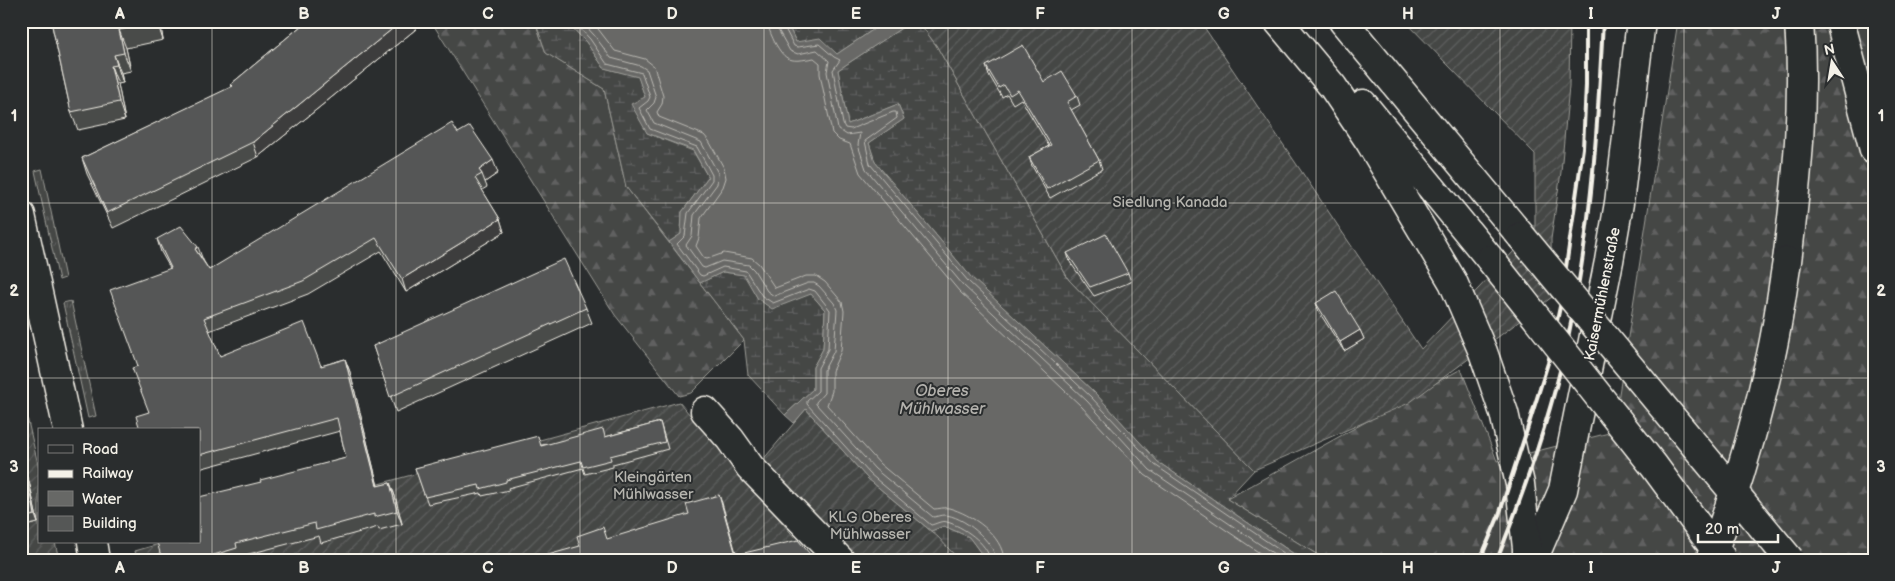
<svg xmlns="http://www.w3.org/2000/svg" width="1895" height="581" font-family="'Balsamiq Sans',sans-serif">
	<defs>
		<pattern id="grass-tufts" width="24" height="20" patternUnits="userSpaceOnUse" patternTransform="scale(1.25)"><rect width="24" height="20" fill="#444645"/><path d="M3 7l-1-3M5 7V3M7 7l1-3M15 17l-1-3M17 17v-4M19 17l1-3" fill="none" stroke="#606160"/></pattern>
		<pattern id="forest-firs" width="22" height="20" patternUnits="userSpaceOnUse" patternTransform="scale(1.25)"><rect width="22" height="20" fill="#444645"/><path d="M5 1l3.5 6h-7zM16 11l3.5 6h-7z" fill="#606160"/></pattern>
		<pattern id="wetland-marsh" width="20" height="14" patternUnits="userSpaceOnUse" patternTransform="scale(1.25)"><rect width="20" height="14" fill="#444645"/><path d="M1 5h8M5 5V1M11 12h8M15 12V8" fill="none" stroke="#606160"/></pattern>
		<pattern id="garden-furrows" width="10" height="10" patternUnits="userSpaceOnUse" patternTransform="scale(1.25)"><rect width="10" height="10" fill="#444645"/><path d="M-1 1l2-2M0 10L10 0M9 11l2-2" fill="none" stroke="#606160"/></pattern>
	</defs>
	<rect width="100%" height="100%" fill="#2a2d2e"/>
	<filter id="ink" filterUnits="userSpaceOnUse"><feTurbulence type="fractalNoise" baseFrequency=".02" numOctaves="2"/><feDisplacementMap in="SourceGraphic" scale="10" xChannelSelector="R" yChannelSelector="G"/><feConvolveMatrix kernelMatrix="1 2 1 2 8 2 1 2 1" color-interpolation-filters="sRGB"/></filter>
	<g filter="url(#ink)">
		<!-- grass -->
		<path fill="url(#grass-tufts)" stroke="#9c9c96" d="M42 169 65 278 59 280 35 171Z
			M71 301 96 416 88 418 63 303Z"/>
		<!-- forest -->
		<path fill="url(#forest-firs)" stroke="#9c9c96" d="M431 21H535L546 53 604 89 626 187 744 340 691 393 679 396 615 315Z
			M1678 21H1874V560H1326L1227 499 1461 369 1497 461 1613 432Z"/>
		<!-- wetland -->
		<path fill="url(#wetland-marsh)" stroke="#9c9c96" d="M535 21H566L586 42 604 68 638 76 645 97 647 133 693 151 708 177 682 212 681 234 669 242 626 187 604 89 546 53Z
			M786 21H886L837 54 796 42Z
			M902 21H918L936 45 1069 280 1254 470 1227 499 1326 560H1303L1158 462 1095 393 971 277 875 162 869 143 904 119 898 104 848 124 838 70 906 25Z
			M723 272 745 275 758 299 811 294 825 310 823 349 813 367V389L785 415 748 375 744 340 700 283Z
			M944 526 969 537 986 560H959L931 531Z"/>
		<!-- garden -->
		<path fill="url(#garden-furrows)" stroke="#9c9c96" d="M918 21H1200L1421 349 1535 229V154L1405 21H1570L1569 86 1561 172 1551 239 1552 297 1409 403 1254 470 1069 280 936 45Z
			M21 391 39 469V542H55L59 560H21Z
			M679 402 814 560H137L135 551 166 542H199V533Z
			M806 409 867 478 938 537 959 560H856L761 462Z"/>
		<!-- water -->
		<path fill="#676866" stroke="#9f9f9a" d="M566 21H786L796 42 820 38 837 54 886 21H902L906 25 838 70 848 124 898 104 904 119 869 143 875 162 971 277 1095 393 1158 462 1303 560H986L969 537 944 526 931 531 867 478 806 409 794 423 785 415 813 389V367L823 349 825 310 811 294 772 309 758 299 744 275 723 272 700 283 669 242 681 234 682 212 708 177 693 150 647 133 631 104 645 97 638 77 604 68 586 42Z"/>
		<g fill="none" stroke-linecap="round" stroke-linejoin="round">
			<!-- shore -->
			<path stroke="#bcbab4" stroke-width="1" d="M573 21 590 39 607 64 642 73 650 97 648 101 639 108 650 129 697 147 712 175V180L688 213 685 236 677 244 700 275 703 276 723 267 746 271 762 296 773 303 809 289 815 291 830 310 828 349 818 368V391L807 401V404L870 474 931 525C936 524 942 520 947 522 962 526 988 543 990 560
				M581 21 594 35 611 58 641 66 647 70 656 97 654 103 647 110 654 123 701 142 718 173 717 184 694 215 692 236 686 245 702 267 705 268 722 261 749 265 754 270 767 291 774 296 808 283H814L819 286 834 303 837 310 834 351 824 370V393L816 402V404L875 469 933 517C936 517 940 515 944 515 962 515 995 542 996 560
				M592 21 615 51 645 59 654 66 663 96 662 104 657 112 659 117 704 135 709 141 724 168 726 178 723 187 701 218 699 238 696 246 704 258 707 259 724 253 752 258 759 264 775 288 806 276H816L825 282 842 302 844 311 841 351 832 371V391L827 405 880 464 934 509C939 509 944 507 949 508 971 514 1003 535 1004 560
				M768 21C768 29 771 34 774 41 786 63 791 62 814 58L820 63V74L832 133 839 140 850 144 860 173 959 291 1081 406 1145 475 1270 560
				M775 21 777 28 790 51 798 54 817 50 829 61 827 72 838 129 847 135 860 133 858 145 866 169 963 285 1087 401 1150 470 1283 560
				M781 21 794 46 798 47 819 44 834 57 840 60 833 70 843 124 845 128 851 129 893 112H896L897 118 865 141 870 164 968 281 1091 397 1155 465 1294 560"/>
			<!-- minor casing -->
			<g stroke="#f4f1e8" stroke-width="31">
				<path id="minor" d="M21 215 68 430
					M705 411 730 439 750 467 840 560
					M92 542 95 560
					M1533 560 1563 490 1609 261 1619 203 1641 21"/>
			</g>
			<!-- highway casing -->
			<g stroke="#f4f1e8" stroke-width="31">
				<path id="highway" d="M1278 21 1333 87 1370 142 1453 282 1483 352 1504 413 1520 484 1527 548V560
					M1343 21 1521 236
					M1840 21 1874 150
					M1363 104 1490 259
					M1787 261C1797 181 1805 102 1799 21"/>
			</g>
			<!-- minor -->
			<use href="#minor" stroke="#2a2d2e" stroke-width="28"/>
			<!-- highway -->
			<use href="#highway" stroke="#2a2d2e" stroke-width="28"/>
			<!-- rail -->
			<path stroke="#f4f1e8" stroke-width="4" d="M1480 560 1499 515 1526 433 1548 363 1561 302 1583 148 1586 85V21
				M1497 560C1528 482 1556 401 1572 318 1592 220 1598 121 1603 21"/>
			<!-- highway-bridge casing -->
			<g stroke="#f4f1e8" stroke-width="31" stroke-linecap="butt">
				<path id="highway-bridge" d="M1521 236 1790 560
					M1490 259 1654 466 1723 560
					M1710 560C1736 493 1756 424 1771 355 1778 324 1782 292 1787 261"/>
			</g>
			<!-- highway-bridge -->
			<use href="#highway-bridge" stroke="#2a2d2e" stroke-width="28"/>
		</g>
		<!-- wall -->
		<path fill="#494b4a" stroke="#f4f1e8" d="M51 21H160L163 40 126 48 131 71 121 73 123 83 118 84 125 120 78 130 71 112Z
			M307 21H414L416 29 258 157 113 228 87 174 82 158 232 87 231 84Z
			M1465 21H1490L1466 26Z
			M986 66 1044 82 1077 96 1080 105 1071 110 1099 160 1102 169 1050 198 1032 166 1029 157 1049 146 1021 99 1013 104 1007 94 1002 97 989 75Z
			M458 133 498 173 485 182 487 187 482 190 500 219 504 232 406 292 381 251 308 294 209 331 220 356 321 366 345 359 350 372 378 486 390 483 395 496 402 524 379 530 378 527 321 543 319 536 241 556 242 560H162L261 482 346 458 340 431 199 469V430L149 412 170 268 161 252 157 239 203 260 209 270Z
			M1067 253 1128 273 1131 282 1094 296 1070 262Z
			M1316 303 1360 330 1364 339 1344 351 1319 312Z
			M586 308 592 323 396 412 373 346Z
			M660 422 668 449 613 464V467L585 474 583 468 508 488 509 490 482 496 481 493 428 504 415 468 542 445 605 437Z
			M21 469 24 479 28 478 30 486 38 523 21 527Z"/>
		<!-- shaded-wall -->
		<path fill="#3c3d3c" stroke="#f4f1e8" d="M157 21H160L163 40 157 22Z
			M402 21H414L416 29 258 157 253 142Z
			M119 30 126 48 131 71 124 53Z
			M114 55 121 73 123 83 117 65Z
			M111 66 118 84 125 120 119 102Z
			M493 160 498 173 485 182 482 174 479 170Z
			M500 219 504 232 406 292 402 279Z
			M198 247 203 260 195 249Z
			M1360 330 1364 339 1344 351 1340 342Z
			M345 359 350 372 381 499 377 486Z
			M28 478 30 486 38 523 35 515Z
			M390 483 395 496 402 524 397 511Z
			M719 495 722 503 738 560 736 555Z
			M810 554 812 560H803Z"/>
		<!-- building -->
		<path fill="#555756" stroke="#f4f1e8" d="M51 21H157V22L119 30 124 53 114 55 117 65 111 66 119 102 71 112Z
			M307 21H402L253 142 107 213 82 158 233 86 231 84Z
			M1023 45 1044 82 1062 71 1077 96 1067 102 1099 160 1047 189 1029 157 1051 145 1018 90 1010 95 1004 85 999 88 986 66Z
			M452 123 458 133 470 126 493 160 479 170 482 174 475 178 500 219 402 279 376 238 303 281 204 318 220 356 304 322 321 366 345 359 377 486 390 483 397 511 374 517V514L316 530 315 523 236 543 237 548 197 560H162L157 542H199V497L261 482 260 480 346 458 337 418 199 455V430H140L136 416 149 412 132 368 138 366 110 290 171 268 157 239 181 226 198 247 195 249 209 270Z
			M1106 234 1128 273 1090 287 1067 253Z
			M564 259 586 308 390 397 373 346Z
			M1336 291 1360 330 1340 342 1316 303Z
			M660 422 665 442 610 456 611 460 583 467 581 461 506 480V482L480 489 479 485 425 497 415 468 538 436 541 446 603 429 605 437Z
			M21 472 23 479 28 478 35 515 21 518Z
			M719 495 736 555 798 540 810 554 803 560H530L580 546 577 536 603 527 607 539 689 514 686 504Z"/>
	</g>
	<!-- grid -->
	<path fill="none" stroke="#f4f1e8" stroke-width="1" stroke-opacity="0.55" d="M212 21V560M396 21V560M580 21V560M764 21V560M948 21V560M1132 21V560M1316 21V560M1500 21V560M1684 21V560M21 203H1874M21 378H1874"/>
	<g text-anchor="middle" stroke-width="4" stroke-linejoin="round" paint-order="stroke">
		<!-- park labels -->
		<g font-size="15" fill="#b6b5af" stroke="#2a2d2e">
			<text x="1170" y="207">Siedlung Kanada</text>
			<text x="653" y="482">Kleingärten<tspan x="653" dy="17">Mühlwasser</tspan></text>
			<text x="870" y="522">KLG Oberes<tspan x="870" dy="17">Mühlwasser</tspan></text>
		</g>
		<!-- street labels -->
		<g font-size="15" fill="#f4f1e8" stroke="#2a2d2e">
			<text transform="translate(1602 294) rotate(-79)" y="5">Kaisermühlenstraße</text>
		</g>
		<!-- water labels -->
		<g font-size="16" font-style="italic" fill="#b5b3ae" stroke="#2a2d2e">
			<text x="942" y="396">Oberes<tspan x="942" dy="18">Mühlwasser</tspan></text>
		</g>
	</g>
	<!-- margin -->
	<rect width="1895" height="581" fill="none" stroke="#2a2d2e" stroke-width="55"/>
	<!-- legend -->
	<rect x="38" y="428" width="162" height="115" fill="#2a2d2e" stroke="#7b7b78"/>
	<rect x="48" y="445" width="25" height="8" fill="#2a2d2e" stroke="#7b7b78"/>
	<text x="82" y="454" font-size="15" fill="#f4f1e8">Road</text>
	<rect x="48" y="470" width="25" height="8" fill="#f4f1e8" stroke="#7b7b78"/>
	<text x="82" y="478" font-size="15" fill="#f4f1e8">Railway</text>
	<rect x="48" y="491" width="25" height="15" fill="#676866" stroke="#7b7b78"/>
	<text x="82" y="504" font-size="15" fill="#f4f1e8">Water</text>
	<rect x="48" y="516" width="25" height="15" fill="#555756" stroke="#7b7b78"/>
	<text x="82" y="528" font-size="15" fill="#f4f1e8">Building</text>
	<!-- north arrow -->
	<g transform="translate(1832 62) rotate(348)" stroke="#2a2d2e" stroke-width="4" paint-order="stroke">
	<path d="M0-4L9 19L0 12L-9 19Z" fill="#f4f1e8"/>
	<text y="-8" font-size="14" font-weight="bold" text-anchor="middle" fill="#f4f1e8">N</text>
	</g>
	<!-- scale -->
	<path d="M1698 534v8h80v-8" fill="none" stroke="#f4f1e8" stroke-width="2.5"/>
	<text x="1705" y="534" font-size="15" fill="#f4f1e8" stroke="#2a2d2e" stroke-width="4" paint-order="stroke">20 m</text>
	<rect x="28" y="28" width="1840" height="526" fill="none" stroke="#f4f1e8" stroke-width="2"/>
	<g font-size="16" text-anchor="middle" font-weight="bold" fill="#f4f1e8">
		<text x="120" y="19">A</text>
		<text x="304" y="19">B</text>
		<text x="488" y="19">C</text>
		<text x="672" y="19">D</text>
		<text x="856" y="19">E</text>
		<text x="1040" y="19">F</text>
		<text x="1224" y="19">G</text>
		<text x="1408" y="19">H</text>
		<text x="1591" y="19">I</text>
		<text x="1776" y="19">J</text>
		<text x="14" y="121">1</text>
		<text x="1881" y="121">1</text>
		<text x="14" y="296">2</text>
		<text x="1881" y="296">2</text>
		<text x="14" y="472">3</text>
		<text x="1881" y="472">3</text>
		<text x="120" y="573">A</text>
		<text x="304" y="573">B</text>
		<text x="488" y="573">C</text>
		<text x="672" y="573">D</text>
		<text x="856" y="573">E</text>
		<text x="1040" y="573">F</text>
		<text x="1224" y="573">G</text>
		<text x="1408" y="573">H</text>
		<text x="1591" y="573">I</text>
		<text x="1776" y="573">J</text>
	</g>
</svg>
